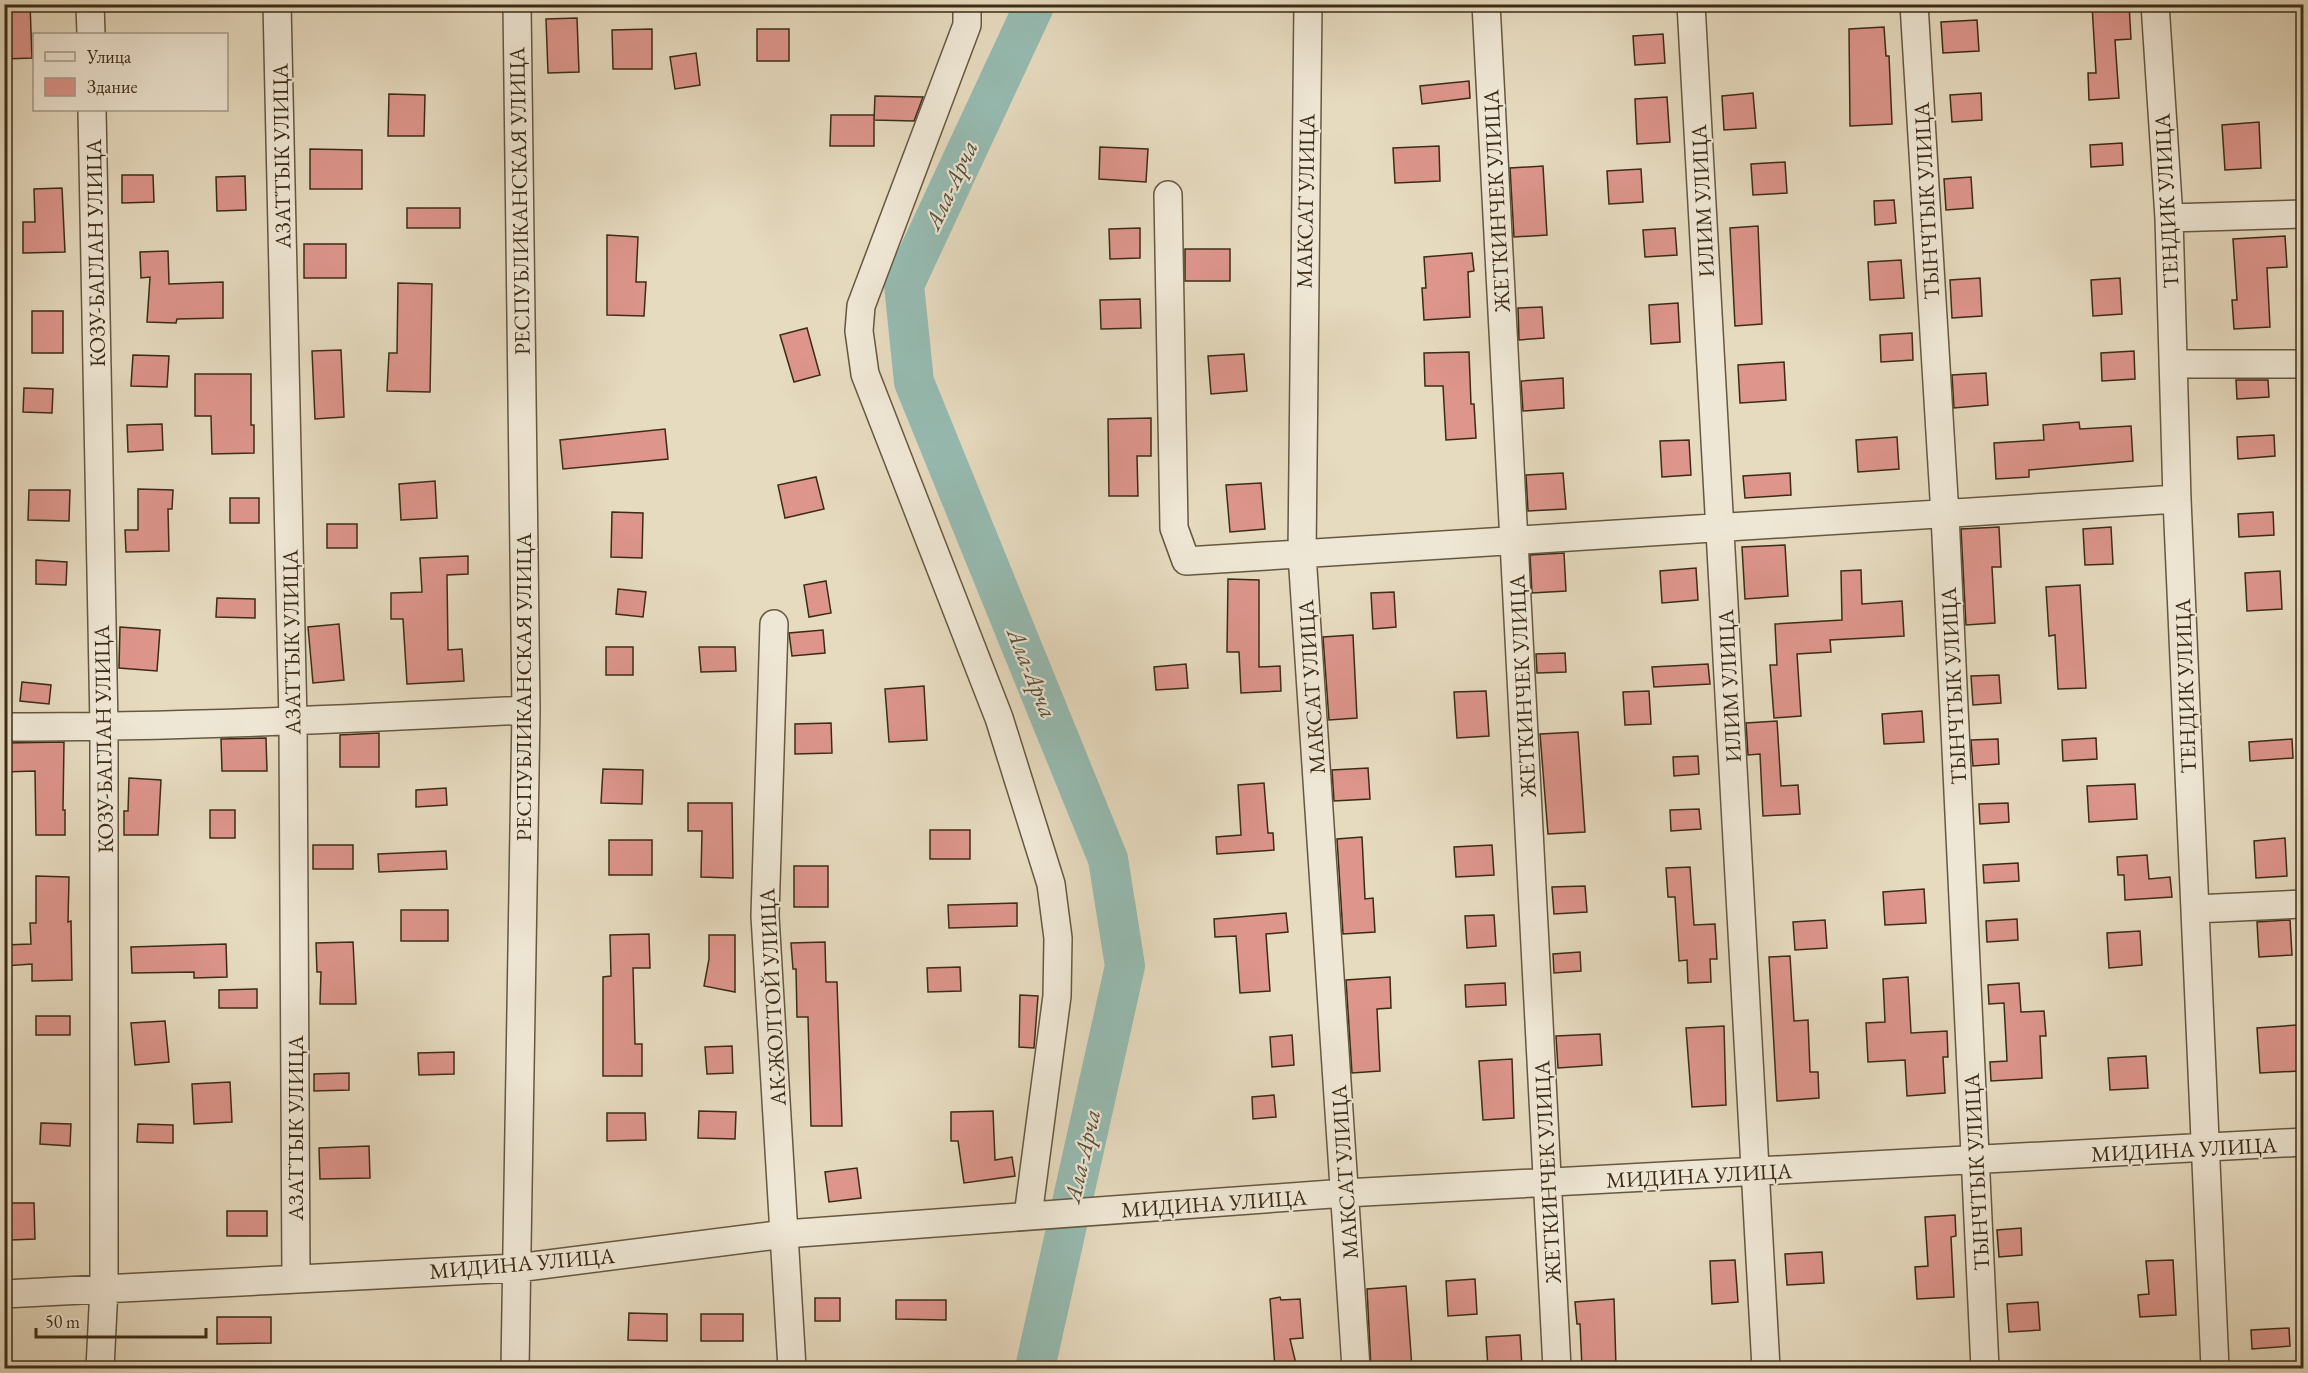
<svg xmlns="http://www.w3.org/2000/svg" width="2308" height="1373" font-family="'EB Garamond',serif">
	<rect width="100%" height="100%" fill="#e6dabf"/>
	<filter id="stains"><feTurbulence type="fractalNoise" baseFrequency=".00333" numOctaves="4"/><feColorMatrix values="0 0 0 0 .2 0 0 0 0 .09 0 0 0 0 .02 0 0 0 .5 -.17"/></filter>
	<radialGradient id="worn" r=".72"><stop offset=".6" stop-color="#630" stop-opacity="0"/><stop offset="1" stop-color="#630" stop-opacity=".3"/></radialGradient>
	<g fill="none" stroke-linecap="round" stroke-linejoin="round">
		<!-- river -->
		<path stroke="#96bbb1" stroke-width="40" d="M1035 1368 1125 966 1108 859 914 382 904 285 1035 4"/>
	</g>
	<!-- building -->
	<path fill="#dd958c" stroke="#3c2c16" stroke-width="1.5" d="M8 4H30L32 58 4 59V20H9Z
		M2129 4 2131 39 2115 40 2119 98 2089 100 2088 73H2096L2092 5Z
		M577 18 579 72 548 73 546 19Z
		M1977 20 1979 51 1943 53 1941 22Z
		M1884 27 1886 56H1889L1892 124 1850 126 1849 29Z
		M652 29V69H613L612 30Z
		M757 29H789V61H757Z
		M1663 34 1665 63 1635 65 1633 36Z
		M696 53 700 85 675 89 670 57Z
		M1469 81 1470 98 1422 104 1420 86Z
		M1753 93 1756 128 1724 130 1722 96Z
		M1981 93 1982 120 1952 122 1950 95Z
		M389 94 425 95 424 136H388Z
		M875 96 923 97 914 121 874 120Z
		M1667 97 1670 142 1637 144 1635 99Z
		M831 115H874V146H830Z
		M2259 122 2261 168 2225 170 2222 125Z
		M2122 143 2123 165 2091 167 2090 145Z
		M1439 146 1440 181 1395 183 1393 148Z
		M1100 147 1148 149 1146 182 1099 179Z
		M310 149 362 150V189H310Z
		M1785 162 1787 193 1753 195 1751 164Z
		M1543 166 1547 235 1514 237 1510 168Z
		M1641 169 1643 202 1609 204 1607 171Z
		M122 175H153L154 202 122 203Z
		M245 176 246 210 217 211 216 177Z
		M1971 177 1973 208 1946 210 1944 179Z
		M62 188 65 252 23 253V222H35L34 189Z
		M1894 200 1896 223 1875 225 1874 201Z
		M407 208H460V228H407Z
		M1758 226 1762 324 1735 326 1730 228Z
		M1140 228V258L1110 259 1109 229Z
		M1675 228 1677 255 1645 257 1643 230Z
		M607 235 638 237 636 282H646L644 316 607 315Z
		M2285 236 2287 267 2267 268 2270 327 2234 329 2232 300H2237L2233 239Z
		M304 244H346V278H304Z
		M1185 249H1230V281H1185Z
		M168 251 169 284 223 282V318L177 319 176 323 147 322 150 277 141 278 140 252Z
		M1472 253 1474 271 1468 272 1470 317 1424 320 1422 288H1426L1424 257Z
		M1901 260 1904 298 1870 300 1868 262Z
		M1980 278 1982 316 1952 318 1950 280Z
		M2120 278 2122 314 2093 316 2091 280Z
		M398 283 432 284 430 392 387 391 389 353H397Z
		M1140 299 1141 328 1101 329 1100 300Z
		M1678 303 1680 342 1651 344 1649 305Z
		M1542 307 1544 338 1519 340 1518 308Z
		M32 311H63V353H32Z
		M807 328 820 375 794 382 780 335Z
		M1912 333 1913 360 1881 362 1880 335Z
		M341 350 344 417 315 419 312 351Z
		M2134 351 2135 379 2102 381 2101 353Z
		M1469 352 1471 404H1474L1476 438 1446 440 1443 386H1425L1424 353Z
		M1244 354 1247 391 1211 394 1208 356Z
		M133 355 169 356 167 387 131 386Z
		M1784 362 1786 400 1740 403 1738 365Z
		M1986 373 1988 405 1954 408 1952 375Z
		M195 374H251V425H254V453L212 454 211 416H195Z
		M1563 378 1564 408 1523 411 1521 381Z
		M2236 380H2268L2269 397 2237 399Z
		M24 388 53 389 52 413 23 412Z
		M1151 418V456H1137L1138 496H1109L1108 419Z
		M2079 422 2080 429 2131 426 2133 461 2029 470V477L1996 479 1994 443 2044 440 2043 425Z
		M162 424 163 450 128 452 127 425Z
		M665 429 668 459 563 469 560 440Z
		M2274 435 2275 456 2238 459 2237 437Z
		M1897 437 1899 469 1858 472 1856 440Z
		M1689 440 1691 475 1662 477 1660 441Z
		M1563 473 1566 509 1528 511 1526 475Z
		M1790 473 1791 495 1745 498 1743 476Z
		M816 477 824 509 785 518 778 485Z
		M435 481 437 518 401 520 399 484Z
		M1261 483 1265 529 1230 532 1226 485Z
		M138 489 173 490 172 509H168L169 551 126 552 125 530H138Z
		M29 490H70L69 521 28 520Z
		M230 498H259V523H230Z
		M612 512 643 513 642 558 611 557Z
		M2273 512 2274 535 2239 537 2238 514Z
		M327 524H357V548H327Z
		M1999 527 2001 567H1992L1995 623 1966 625 1961 529Z
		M2111 527 2113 564 2085 565 2083 529Z
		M1785 545 1788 596 1745 599 1742 547Z
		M1564 553 1566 591 1532 593 1530 555Z
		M468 556V574L447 575 448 650 462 649 464 681 407 684 403 619H391V593L422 592 420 558Z
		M36 560 67 562 66 585 36 584Z
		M1696 568 1698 600 1662 603 1660 571Z
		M1861 570 1862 604 1902 601 1904 636 1830 640 1831 652 1797 654 1801 716 1774 718 1770 665H1777L1775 624 1842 620 1841 571Z
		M2280 571 2282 609 2247 611 2245 573Z
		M1228 579 1259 580V667L1280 666 1281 691 1241 693 1239 652H1227Z
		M826 581 831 613 809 617 804 585Z
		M2080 585 2086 688 2058 689 2055 635 2049 636 2046 587Z
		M618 589 646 592 643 617 616 614Z
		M1394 592 1396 627 1373 629 1371 593Z
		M217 598 255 599V618L216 617Z
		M339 624 344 680 313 683 308 627Z
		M120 627 160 630 157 671 119 668Z
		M823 630 825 653 792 656 789 633Z
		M1353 635 1357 718 1329 720 1323 637Z
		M606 647H633V675H606Z
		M699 647H735L736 671 701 672Z
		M1565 653 1566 672 1537 673 1536 654Z
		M1186 664 1188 688 1156 690 1154 667Z
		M1708 664 1710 684 1654 687 1652 667Z
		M1999 675 2001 703 1973 705 1971 676Z
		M22 682 51 685 49 704 20 701Z
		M924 686 927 740 889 742 885 689Z
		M1486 691 1489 736 1457 738 1454 692Z
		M1649 691 1651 724 1625 725 1623 692Z
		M1922 711 1924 742 1884 744 1882 714Z
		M1777 721 1781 786 1798 785 1800 814 1763 816 1760 754 1748 755 1746 723Z
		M831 723 832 753 795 754V724Z
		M1578 732 1585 832 1548 834 1540 734Z
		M379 733V767H340V735Z
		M266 738 267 771H222L221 739Z
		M2096 738 2097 759 2063 761 2062 740Z
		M1998 739 1999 764 1973 766 1971 740Z
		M2292 739 2293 758 2250 761 2249 742Z
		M64 742 63 810H65V835H36L35 771 4 772V743Z
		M1698 756 1699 774 1674 776 1673 757Z
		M1368 768 1370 799 1334 801 1332 770Z
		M603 769 643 770 642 804 601 803Z
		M129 778 161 780 158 835H124V811H128Z
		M1264 783 1268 833H1273L1274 850 1217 854 1216 837 1241 835 1238 785Z
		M2135 784 2137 819 2089 822 2087 786Z
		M446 788 447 805 416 807V790Z
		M688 803H732L733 878 701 877 702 831H688Z
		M2008 803 2009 822 1980 824 1979 804Z
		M1699 809 1701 829 1671 831 1670 810Z
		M210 810H235V838H210Z
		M930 830H970V859H930Z
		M1362 837 1365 899 1373 898 1375 932 1343 934 1337 839Z
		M2285 838 2287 876 2256 878 2254 841Z
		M609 840H652V875H609Z
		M313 845H353V869H313Z
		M1492 845 1494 875 1456 877 1454 847Z
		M446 851 447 869 379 872 378 854Z
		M2147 855 2149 879 2170 877 2172 897 2125 900 2124 875H2118L2117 857Z
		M2018 863 2019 881 1984 883 1983 865Z
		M794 866H828V907H794Z
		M1690 867 1694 925 1715 924 1717 959H1710L1711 982 1688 983 1687 960 1679 961 1675 897H1668L1666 868Z
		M36 876 69 877 68 922 71 921 72 980 32 981V964L4 966V945L31 944 30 923H36Z
		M1585 886 1587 912 1554 914 1552 887Z
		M1924 889 1926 923 1885 925 1883 892Z
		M1017 903V926L949 928 948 905Z
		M401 910H448V941H401Z
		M1286 913 1288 932 1266 934 1270 991 1240 993 1236 936 1215 937 1214 919Z
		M1494 915 1496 946 1467 948 1465 916Z
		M2017 919 2018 940 1987 942 1986 921Z
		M1825 920 1827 948 1795 950 1793 922Z
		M2290 920 2292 955 2259 957 2257 922Z
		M2140 931 2142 965 2109 968 2107 933Z
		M649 934 650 968H633L635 1044H642V1076H603V977L611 976 610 935Z
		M709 935H735V992L704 986 709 959Z
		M353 942 356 1004H320L321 972H317L316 943Z
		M825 942 826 982H837L842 1126H811L808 1017H797L796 969H793L791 943Z
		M226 944 227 977 194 978V972L132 973 131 947Z
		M1580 952 1581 971 1554 973 1553 954Z
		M1790 956 1794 1021 1808 1020 1810 1072H1818L1819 1098 1777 1101 1769 957Z
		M960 967 961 991 928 992 927 968Z
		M1390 977 1391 1008 1377 1009 1380 1071 1352 1073 1346 980Z
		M1908 977 1911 1033 1947 1031 1948 1057H1943L1945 1093 1907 1096 1905 1060 1868 1062 1866 1023 1885 1022 1883 979Z
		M1505 983 1506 1005 1466 1007 1465 985Z
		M2019 983 2021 1012 2044 1011 2046 1036H2040L2042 1078 1991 1081 1990 1062 2007 1061 2004 1003 1989 1004 1988 985Z
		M257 989V1008H219V990Z
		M1020 995 1038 996 1034 1048 1019 1047Z
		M36 1016H70V1035H36Z
		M165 1021 169 1062 135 1065 131 1023Z
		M2297 1025 2300 1071 2260 1073 2257 1028Z
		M1724 1026 1726 1105 1692 1107 1686 1028Z
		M1600 1034 1602 1065 1558 1068 1556 1036Z
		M1292 1035 1294 1065 1272 1067 1270 1037Z
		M732 1046 733 1073 707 1074 705 1047Z
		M454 1052V1074L419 1075 418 1053Z
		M2146 1056 2148 1088 2110 1090 2108 1058Z
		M1512 1059 1514 1118 1483 1120 1479 1061Z
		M349 1073V1090L314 1091V1074Z
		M230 1082 232 1122 194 1124 192 1084Z
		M1274 1095 1276 1117 1253 1119 1252 1097Z
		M699 1111 736 1112 735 1139 698 1138Z
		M993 1111 995 1160 1012 1157 1015 1176 964 1183 958 1141H951V1112Z
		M607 1113H645L646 1140 607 1141Z
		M41 1123 71 1124 70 1146 40 1144Z
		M138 1124 173 1125V1143L137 1142Z
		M369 1146 370 1178 320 1179 319 1148Z
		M857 1168 861 1198 829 1202 825 1172Z
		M10 1203H34L35 1239 11 1240Z
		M227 1211H267V1236H227Z
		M1955 1215 1956 1236 1951 1237 1954 1297 1917 1299 1915 1267 1928 1266 1925 1217Z
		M2021 1228 2022 1255 1999 1257 1997 1230Z
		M1822 1252 1824 1283 1787 1285 1785 1254Z
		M1735 1260 1738 1302 1712 1304 1710 1261Z
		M2173 1260 2176 1315 2140 1317 2138 1295 2149 1294 2146 1261Z
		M1475 1279 1477 1314 1448 1316 1446 1281Z
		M1406 1286 1412 1368H1371L1367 1289Z
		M1280 1297 1281 1300 1300 1299 1303 1338 1290 1339 1297 1368H1275L1270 1299Z
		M815 1298H840V1321H815Z
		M1614 1299 1616 1367 1582 1368 1580 1324H1577L1575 1302Z
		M896 1300H946V1320L896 1319Z
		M2038 1302 2040 1330 2009 1332 2007 1304Z
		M629 1313 667 1314V1341L628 1340Z
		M701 1314H743V1341H701Z
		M217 1317H271V1343L217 1344Z
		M2289 1328 2290 1346 2252 1349 2251 1330Z
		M1520 1335 1522 1367 1488 1368 1486 1337Z"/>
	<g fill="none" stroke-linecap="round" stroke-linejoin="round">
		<!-- minor casing -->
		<g stroke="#665840" stroke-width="30">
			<path id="minor" d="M90 4 91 34
				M277 4 293 722 296 1279
				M967 4V25L861 306 859 331 865 374 999 718 1051 884 1058 938 1057 996 1028 1216
				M1308 4 1302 554 1356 1368
				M1486 4 1557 1368
				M1691 4 1766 1368
				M1914 4 1945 515 1985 1368
				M2155 4 2169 218 2177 499 2215 1368
				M92 110 104 727V1288L100 1368
				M1168 195 1174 528 1186 561 2177 499
				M2169 218 2304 214
				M2173 364H2304
				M774 624 765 916 792 1368
				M4 727C179 727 352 719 526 710
				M2195 909 2304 904
				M4 1294 517 1268 785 1234 1345 1193 2304 1142
				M515 1368 526 710 517 4"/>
		</g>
		<!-- minor -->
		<use href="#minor" stroke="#efe7d5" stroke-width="27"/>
	</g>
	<g text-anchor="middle" stroke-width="4.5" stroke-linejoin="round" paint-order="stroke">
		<!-- street labels -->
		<g font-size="22" fill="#3c2c16" stroke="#efe7d5">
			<text transform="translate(281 156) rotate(-91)" y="8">АЗАТТЫК УЛИЦА</text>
			<text transform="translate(519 201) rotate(-91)" y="8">РЕСПУБЛИКАНСКАЯ УЛИЦА</text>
			<text transform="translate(1305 201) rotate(-89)" y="8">МАКСАТ УЛИЦА</text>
			<text transform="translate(1496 201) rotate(-93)" y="8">ЖЕТКИНЧЕК УЛИЦА</text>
			<text transform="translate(1702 201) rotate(-93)" y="8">ИЛИМ УЛИЦА</text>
			<text transform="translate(1926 201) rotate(-93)" y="8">ТЫНЧТЫК УЛИЦА</text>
			<text transform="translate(2166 201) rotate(-93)" y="8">ТЕНДИК УЛИЦА</text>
			<text transform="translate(95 253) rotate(-91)" y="8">КОЗУ-БАГЛАН УЛИЦА</text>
			<text transform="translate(291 642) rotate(-91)" y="8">АЗАТТЫК УЛИЦА</text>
			<text transform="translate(1522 686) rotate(-93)" y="8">ЖЕТКИНЧЕК УЛИЦА</text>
			<text transform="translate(1729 686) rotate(-93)" y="8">ИЛИМ УЛИЦА</text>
			<text transform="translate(1953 686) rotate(-93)" y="8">ТЫНЧТЫК УЛИЦА</text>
			<text transform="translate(2185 686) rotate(-92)" y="8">ТЕНДИК УЛИЦА</text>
			<text transform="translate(523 687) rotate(-90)" y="8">РЕСПУБЛИКАНСКАЯ УЛИЦА</text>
			<text transform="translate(1311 687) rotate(-94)" y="8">МАКСАТ УЛИЦА</text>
			<text transform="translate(103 739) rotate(-91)" y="8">КОЗУ-БАГЛАН УЛИЦА</text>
			<text transform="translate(772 997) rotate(-93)" y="8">АК-ЖОЛТОЙ УЛИЦА</text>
			<text transform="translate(295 1128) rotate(-90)" y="8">АЗАТТЫК УЛИЦА</text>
			<text transform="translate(2184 1149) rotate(-3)" y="8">МИДИНА УЛИЦА</text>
			<text transform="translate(1344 1172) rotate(-94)" y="8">МАКСАТ УЛИЦА</text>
			<text transform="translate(1547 1172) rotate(-93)" y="8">ЖЕТКИНЧЕК УЛИЦА</text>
			<text transform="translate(1976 1172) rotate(-93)" y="8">ТЫНЧТЫК УЛИЦА</text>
			<text transform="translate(1699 1175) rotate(-3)" y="8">МИДИНА УЛИЦА</text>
			<text transform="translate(1214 1203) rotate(-4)" y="8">МИДИНА УЛИЦА</text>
			<text transform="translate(522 1263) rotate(-5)" y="8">МИДИНА УЛИЦА</text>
		</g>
		<!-- water labels -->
		<g font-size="24" font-style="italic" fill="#52503d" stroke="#efe7d5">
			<text transform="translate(951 185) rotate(-65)" y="8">Ала-Арча</text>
			<text transform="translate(1032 673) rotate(68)" y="8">Ала-Арча</text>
			<text transform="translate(1082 1156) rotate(-77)" y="8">Ала-Арча</text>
		</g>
	</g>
	<!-- margin -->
	<rect width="2308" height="1373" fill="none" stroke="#e6dabf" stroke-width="24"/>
	<rect x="6" y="6" width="2296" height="1361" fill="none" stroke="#3c2c16" stroke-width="3"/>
	<rect x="12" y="12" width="2284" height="1349" fill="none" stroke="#3c2c16" stroke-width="1.5"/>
	<!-- legend -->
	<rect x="33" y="33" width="195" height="78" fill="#efe7d5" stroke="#a79c89" stroke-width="1.5"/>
	<rect x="45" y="52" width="30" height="9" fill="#efe7d5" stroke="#a79c89" stroke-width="1.5"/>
	<text x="87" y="63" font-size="18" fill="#3c2c16">Улица</text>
	<rect x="45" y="78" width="30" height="18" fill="#dd958c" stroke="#a79c89" stroke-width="1.5"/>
	<text x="87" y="93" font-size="18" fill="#3c2c16">Здание</text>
	<!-- scale -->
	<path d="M36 1328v9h170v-9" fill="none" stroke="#3c2c16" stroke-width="3"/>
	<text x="45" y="1328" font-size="18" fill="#3c2c16" stroke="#efe7d5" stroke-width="4.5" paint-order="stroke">50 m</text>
	<rect width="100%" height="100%" filter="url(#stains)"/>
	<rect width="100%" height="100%" fill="url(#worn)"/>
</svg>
